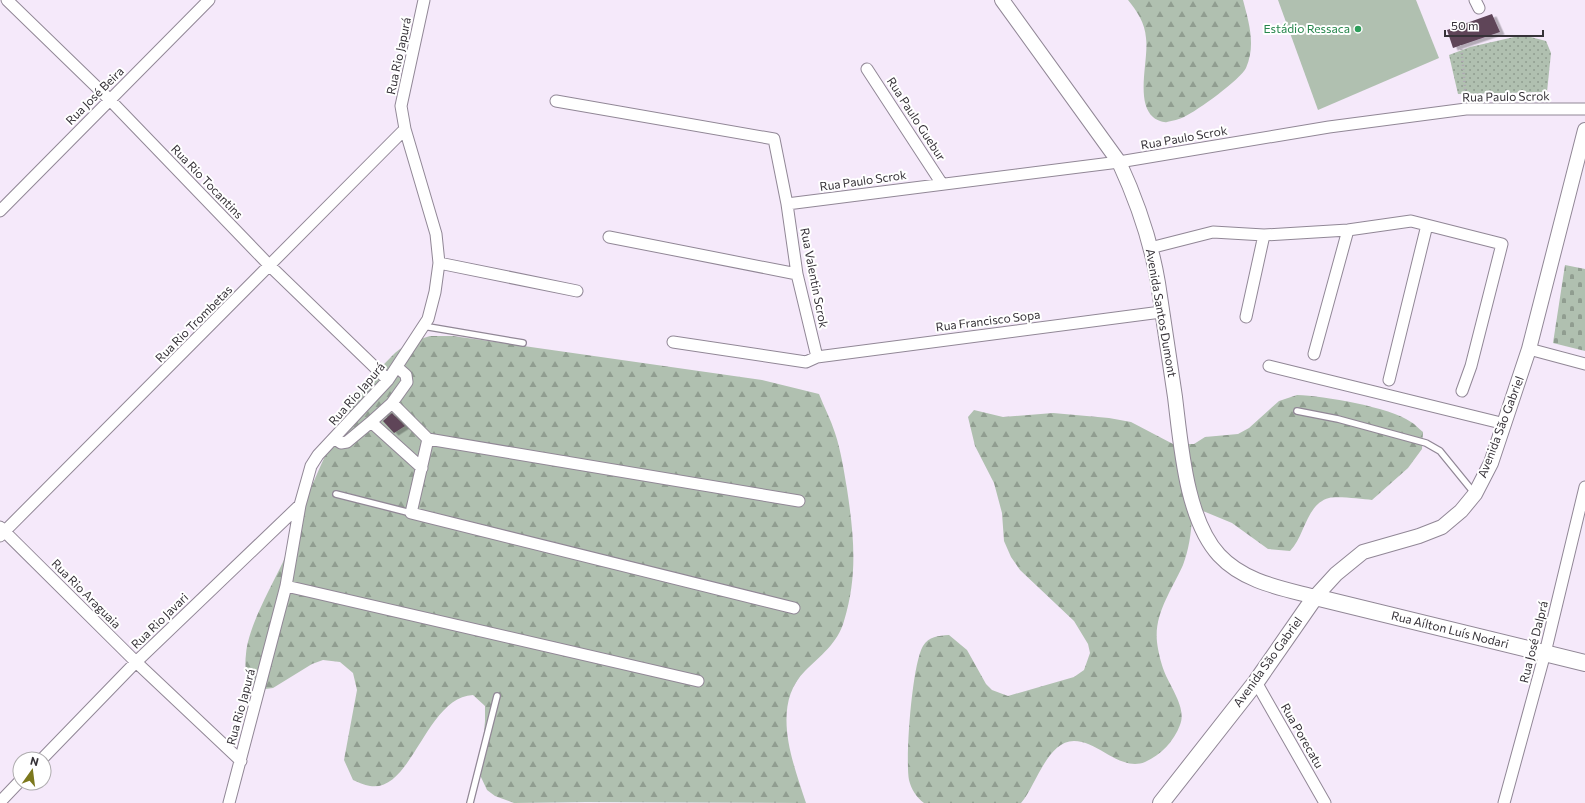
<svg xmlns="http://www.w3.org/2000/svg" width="1585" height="803" font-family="Commissioner,sans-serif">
	<defs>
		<pattern id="grass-dots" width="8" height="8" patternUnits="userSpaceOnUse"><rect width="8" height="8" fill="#b0c0b0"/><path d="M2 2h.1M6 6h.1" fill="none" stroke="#909d90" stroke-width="1.8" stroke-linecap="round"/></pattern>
		<pattern id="forest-firs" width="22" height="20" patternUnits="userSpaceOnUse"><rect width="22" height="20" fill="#b0c0b0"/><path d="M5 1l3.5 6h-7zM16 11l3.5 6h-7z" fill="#909d90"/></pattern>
		<pattern id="cemetery-stones" width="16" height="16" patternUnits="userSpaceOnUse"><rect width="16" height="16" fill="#b0c0b0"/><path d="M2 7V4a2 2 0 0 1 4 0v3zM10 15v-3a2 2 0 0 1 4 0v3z" fill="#909d90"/></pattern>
		<filter id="shadow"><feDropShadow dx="4.5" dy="2.5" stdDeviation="0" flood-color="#0004"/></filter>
	</defs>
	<rect width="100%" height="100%" fill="#f5e9fa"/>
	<!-- grass -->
	<path fill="url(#grass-dots)" d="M1523 35 1546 41 1551 53 1547 92 1458 94 1449 55 1470 47Z"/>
	<!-- forest -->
	<path fill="url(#forest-firs)" d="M1128 0H1243C1249 23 1256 45 1246 68 1241 79 1197 111 1184 117 1180 119 1172 121 1167 122 1164 123 1156 120 1153 117 1135 101 1149 59 1146 38 1145 23 1137 11 1128 0Z
		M430 336H453L762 380 819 394C824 407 831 420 835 433 841 451 844 471 847 489 854 536 858 575 844 621 838 643 820 656 805 671 770 706 793 763 806 803L586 802 514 803 495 796 487 790 480 775 485 721V706L473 695C426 697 412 793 370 786 364 785 358 782 353 780L344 760 357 690 353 673 340 662 323 660 312 664 273 688 257 690C247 677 244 671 246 654 248 627 271 587 283 562 290 544 296 526 303 508 323 457 351 395 391 357 402 345 415 341 430 336Z
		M1297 395C1324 396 1390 407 1411 422 1415 424 1419 429 1423 432L1422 449 1408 468 1372 500C1362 499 1338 496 1329 498 1306 504 1305 536 1290 551L1268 549 1232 523 1203 511 1192 518C1191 534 1189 549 1183 565 1172 590 1154 613 1157 642 1158 651 1161 663 1164 671 1170 687 1187 708 1180 725 1174 741 1161 755 1145 762 1121 772 1098 741 1074 741 1047 741 1036 786 1021 803H924C917 798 911 789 909 780 905 759 912 664 923 646 929 636 938 636 949 635L967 650 986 684 992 690 1008 696 1074 677 1084 670 1090 653 1088 644 1074 621 1020 570 1011 557 1004 541 1002 513 994 483 975 446 968 417 974 410 1003 417 1053 413 1109 418 1131 422 1173 444H1194L1205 437 1238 434 1249 428 1279 401Z"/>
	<!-- cemetery -->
	<path fill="url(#cemetery-stones)" d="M1565 265 1585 269V351L1553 343Z"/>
	<!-- garden -->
	<path fill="#b0c0b0" d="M1278 0H1416L1439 58 1318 110Z"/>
	<!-- building -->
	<path fill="#5f4559" filter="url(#shadow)" d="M1492 14 1500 32 1453 48 1447 30Z
		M392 413 405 426 394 433 383 421Z"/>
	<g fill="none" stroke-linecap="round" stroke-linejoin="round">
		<!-- service casing -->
		<g stroke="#918796" stroke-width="8">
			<path id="service" d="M423 326 523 343
				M1297 411 1338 419 1426 443 1440 451 1475 494
				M336 494 411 513
				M470 803 497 696"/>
		</g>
		<!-- minor casing -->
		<g stroke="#918796" stroke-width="13">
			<path id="minor" d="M7 0 109 99 270 266 388 380
				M1475 0 1479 8
				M867 69 942 184
				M556 101 774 139 787 204 797 274 817 357
				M787 204 1119 162 1329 127 1466 109H1585
				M0 211 209 0
				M609 237 797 274
				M1150 248 1213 232 1264 235 1348 230 1411 221 1502 244 1471 366 1462 391
				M439 263 577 291
				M1246 317 1264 235
				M673 342 806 362 817 357 1161 312
				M1529 349 1585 364
				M1314 354 1348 230
				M1269 366 1505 424
				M397 367 406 375 407 382 392 403 428 439
				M1389 380 1427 225
				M371 422 392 403
				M335 439 341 443 347 442 371 422 422 468
				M0 527 136 662 241 761
				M0 536 405 129
				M286 586 698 681
				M794 608 411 513 428 439 799 501
				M1256 682 1325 803
				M42 759 136 662 300 505
				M0 802 20 781
				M229 803 286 586 300 505 311 466 318 455 388 380 428 319 435 292 439 263 436 234 405 129 401 106 424 0
				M1504 803 1545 653 1585 487"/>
		</g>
		<!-- tertiary casing -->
		<g stroke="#918796" stroke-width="16">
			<path id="tertiary" d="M1002 0 1119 162C1137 201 1151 241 1158 283 1164 321 1169 359 1175 397 1181 445 1186 519 1219 555 1244 582 1281 588 1315 597L1336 574 1363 552 1419 536 1442 527 1461 511 1475 494 1491 463 1529 349 1585 130"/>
		</g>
		<!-- secondary casing -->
		<g stroke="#918796" stroke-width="18">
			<path id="secondary" d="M1161 803 1256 682 1315 597 1585 663"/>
		</g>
		<!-- path -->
		<path stroke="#b0a7b4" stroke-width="2.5" stroke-dasharray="1 3" stroke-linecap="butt" d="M1461 45 1466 98"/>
		<!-- service -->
		<use href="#service" stroke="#fff" stroke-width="5.5"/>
		<!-- minor -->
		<use href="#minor" stroke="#fff" stroke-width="11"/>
		<!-- tertiary -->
		<use href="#tertiary" stroke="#fff" stroke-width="14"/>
		<!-- secondary -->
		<use href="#secondary" stroke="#fff" stroke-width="16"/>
	</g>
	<!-- markers -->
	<circle fill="#2e9e5b" stroke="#fff" stroke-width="1.5" cx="1358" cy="29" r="4"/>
	<g text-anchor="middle" stroke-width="4" stroke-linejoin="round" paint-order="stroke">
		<!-- leisure labels -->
		<g font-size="12" fill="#27864d" stroke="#fff" text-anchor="end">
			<text x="1350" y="33">Estádio Ressaca</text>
		</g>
		<!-- street labels -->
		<g font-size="12" fill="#363238" stroke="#fff">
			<text transform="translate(399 56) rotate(-78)" y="4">Rua Rio Japurá</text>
			<text transform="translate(95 96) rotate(-45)" y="4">Rua José Beira</text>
			<text transform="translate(1506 97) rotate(-1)" y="4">Rua Paulo Scrok</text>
			<text transform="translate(916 119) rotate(57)" y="4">Rua Paulo Guebur</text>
			<text transform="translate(1184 138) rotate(-10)" y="4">Rua Paulo Scrok</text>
			<text transform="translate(863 181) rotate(-8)" y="4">Rua Paulo Scrok</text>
			<text transform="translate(207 182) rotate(46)" y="4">Rua Rio Tocantins</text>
			<text transform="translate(814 278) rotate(79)" y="4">Rua Valentin Scrok</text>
			<text transform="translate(1161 313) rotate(80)" y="4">Avenida Santos Dumont</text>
			<text transform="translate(988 321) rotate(-7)" y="4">Rua Francisco Sopa</text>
			<text transform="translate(194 324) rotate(-45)" y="4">Rua Rio Trombetas</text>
			<text transform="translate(357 394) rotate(-49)" y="4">Rua Rio Japurá</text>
			<text transform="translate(1501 427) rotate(-69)" y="4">Avenida São Gabriel</text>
			<text transform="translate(86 594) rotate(45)" y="4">Rua Rio Araguaia</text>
			<text transform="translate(160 621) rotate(-44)" y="4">Rua Rio Javari</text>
			<text transform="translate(1450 630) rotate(14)" y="4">Rua Aílton Luís Nodari</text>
			<text transform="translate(1534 642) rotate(-76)" y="4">Rua José Dalprá</text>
			<text transform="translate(1268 662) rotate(-54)" y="4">Avenida São Gabriel</text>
			<text transform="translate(241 707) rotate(-75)" y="4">Rua Rio Japurá</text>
			<text transform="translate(1302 736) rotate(60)" y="4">Rua Porecatu</text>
		</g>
	</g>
	<!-- north arrow -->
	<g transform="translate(32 771) rotate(14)"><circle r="19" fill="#ffffff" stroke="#afadaf"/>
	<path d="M0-3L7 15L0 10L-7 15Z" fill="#7c781d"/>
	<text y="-6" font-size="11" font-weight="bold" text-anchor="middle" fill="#363238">N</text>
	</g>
	<!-- scale -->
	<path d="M1445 30v6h98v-6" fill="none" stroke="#363238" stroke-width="2"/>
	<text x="1451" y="30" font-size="12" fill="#363238" stroke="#ffffff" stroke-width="3" paint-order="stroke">50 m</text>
</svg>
